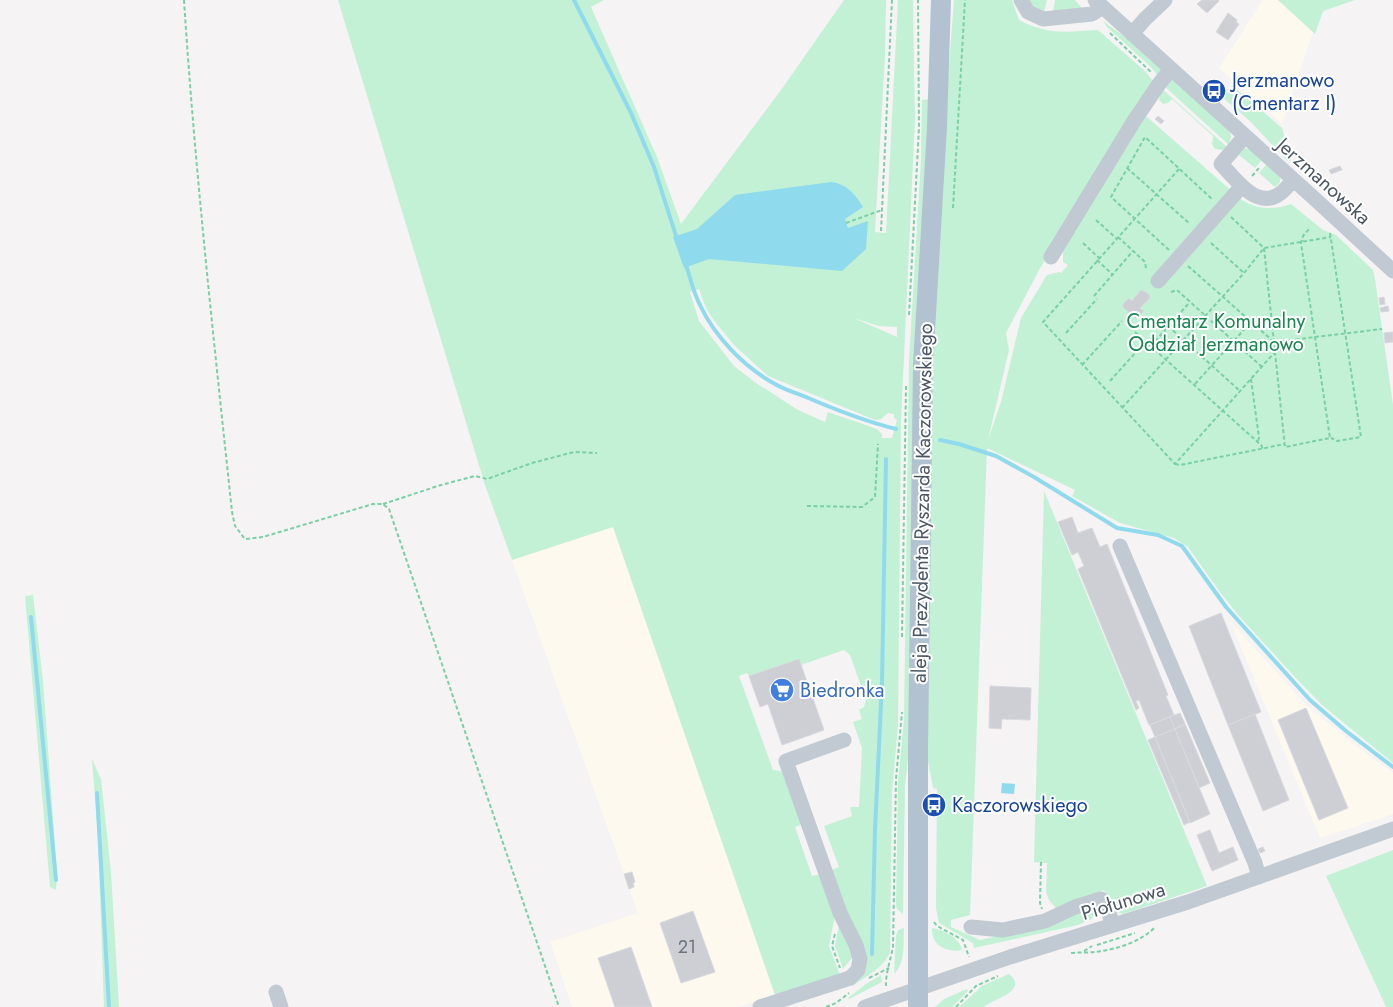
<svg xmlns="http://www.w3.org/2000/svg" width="1393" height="1007" font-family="Jost,sans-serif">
	<rect width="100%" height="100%" fill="#f5f3f3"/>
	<!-- commercial -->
	<path fill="#fdf9ef" d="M1263 0H1278L1313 32 1282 124 1219 68Z
		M613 527 775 995 738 1007H572L550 942 638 913 512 560Z
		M1230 621 1307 706 1372 758 1393 773V814L1320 838Z"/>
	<!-- green -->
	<path fill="#c3f1d5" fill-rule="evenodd" d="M338 0H604L591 7 657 157 681 224 781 90 844 0H886L885 55 875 232 886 233 898 0H913L915 119 901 421 898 725 892 793 890 952C883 969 867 975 853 986L850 984C857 980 867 975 866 966L831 870 839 867 824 826 852 816 850 807H859L862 748 853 722 862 719 859 710 864 707 866 700 850 655 844 650 801 665 799 659 749 676 747 673 739 676 773 770 781 771 785 775 803 824 795 827 812 876 820 874 835 915 829 946 840 975 775 995 613 527 512 560 485 485ZM699 289 706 308 715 322 735 346 768 376 875 420 881 419 888 413 894 414V418L897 420 892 438H882V434L877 429 828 412 825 422 798 410 756 383 734 366 699 321 690 292ZM854 318 879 326 897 327V337Z
		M954 0H1012L1019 20C1048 35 1066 32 1098 30L1145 71 1153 81 1039 270 1006 333 1009 350 988 440 1001 402 1021 318 1047 275 1059 272 1061 273 1068 265 1063 262V249L1143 118 1147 117 1242 200C1258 210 1274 210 1291 204L1323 230 1336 235 1373 270 1375 279 1393 405V763L1322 705 1295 677 1239 616 1220 592 1188 547 1174 538 1120 523 1072 496 1075 490 987 448 970 915 951 920V927L980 940 1016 932 1090 908 1095 912 1092 919 1078 925 974 948 973 943 939 923 936 908 937 789 933 788 927 756 931 382 947 91Z
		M1029 0H1047L1044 12 1032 7Z
		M1055 0H1075L1081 7 1082 10 1053 12Z
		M1278 0H1355L1323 11 1315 34Z
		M1103 21 1137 46 1163 69 1158 76 1151 67 1107 27Z
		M1169 79 1178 82 1227 126 1231 136 1229 145 1163 85Z
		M1217 84 1228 93 1234 87 1282 128 1292 161H1287L1251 122 1213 89Z
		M1161 88 1227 147 1222 150 1215 149 1212 144 1213 136 1172 99 1168 103 1163 104 1159 100Z
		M929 99 910 742 905 785 903 914 897 909 896 905 898 783 904 720 909 361 921 160 922 100Z
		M1245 148 1252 150 1262 160 1255 168 1239 155Z
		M1267 164 1280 177V182L1275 187 1259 173Z
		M1044 491 1207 886 1123 914 1115 911 1104 890 1057 909 1049 900 1046 892 1047 863 1034 862Z
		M33 595 43 681 57 872 56 890 50 887 25 596Z
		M92 759 101 779 111 872 119 1007H104L98 837Z
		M1393 850V1007H1386L1326 876Z
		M839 925 852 953V958L843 969 835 946Z
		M904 928C903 944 906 962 894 974L896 936 898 930Z
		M932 928C944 930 960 938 962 950 947 953 931 946 932 928Z
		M1009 974C1030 991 992 999 984 1007H959L982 986Z
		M881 975 882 982 849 999 848 998 866 984Z
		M967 989 968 991 952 1007H935L944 999Z"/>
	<!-- water -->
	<path fill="#90daee" d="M831 182C847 184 855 194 863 207L845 219 848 228 868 221 866 249 842 271 709 259 684 268 673 237 697 229 735 195Z
		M1002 783 1015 784 1014 794 1001 793Z"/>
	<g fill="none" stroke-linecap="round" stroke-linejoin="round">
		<!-- stream -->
		<path stroke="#90daee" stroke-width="4" d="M574 0 631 113 654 167 677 239
			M685 262C690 276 693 292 700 305 715 337 744 367 775 384 785 390 796 393 806 397 836 410 864 421 896 429
			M940 440 959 444 996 456 1034 477 1117 528 1158 535 1182 546 1226 607 1310 700 1346 731 1393 767
			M31 617 56 880
			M97 793 109 1007
			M872 954 875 830 882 683 886 459"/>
	</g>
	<!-- building -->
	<path fill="#cdcfd5" stroke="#d7d9de" d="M1202 0H1218L1219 1 1207 13 1197 4Z
		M1228 13 1237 20 1236 22 1239 24 1228 40 1216 32Z
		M1158 116 1164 121 1161 124 1155 119Z
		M1340 166 1342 170 1331 174 1329 170Z
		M1141 290 1149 294 1150 298 1140 308 1144 311 1138 318H1135L1123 307V304L1129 298 1132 301Z
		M1384 297 1385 304 1380 305 1379 298Z
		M1388 306 1389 311 1381 312 1380 308Z
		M1393 332V342L1385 343 1384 333Z
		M1072 517 1078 533 1092 528 1100 547 1107 544 1168 695 1166 696 1174 715 1149 725 1139 700 1136 701 1139 708 1136 710 1078 569 1084 566 1078 552 1072 555 1058 522Z
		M1221 613 1261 712 1228 725 1189 626Z
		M799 659 824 730 782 745 768 704 760 707 749 676Z
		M990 686 1031 688 1030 720 1002 719 1001 729 989 728Z
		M1306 708 1348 808 1319 820 1278 720Z
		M1180 713 1185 724 1175 729 1170 717Z
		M1255 714 1289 800 1263 811 1228 725Z
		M1170 717 1175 729 1155 737 1150 725Z
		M1185 724 1210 783 1199 788 1175 729Z
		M1175 729 1210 814 1190 823 1155 737Z
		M1155 737 1190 822 1184 825 1148 740Z
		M1210 830 1219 853 1233 847 1238 860 1212 871 1197 835Z
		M1263 847 1265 851 1260 853 1258 849Z
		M632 872 635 882 633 883 634 887 629 889 624 874Z
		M693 911 715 972 681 983 660 923Z
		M631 947 652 1007H615L598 958Z"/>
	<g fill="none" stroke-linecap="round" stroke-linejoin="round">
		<!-- path -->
		<path stroke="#7ad0a6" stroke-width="2" stroke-dasharray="4 2.5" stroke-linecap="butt" d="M184 0C195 171 214 342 232 512L235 526 245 539 263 537 373 504H383L389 509 559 1007
			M1110 33 1152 73
			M1127 168 1190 224
			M1179 169 1043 322 1175 464 1274 353
			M1252 176 1260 167
			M953 208 965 0
			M1231 217 1264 248 1285 447 1330 438 1301 243 1303 236 1310 228
			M1096 220 1116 238
			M846 223 882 210
			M881 231 892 0
			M1330 233 1361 437 1337 441 1331 438
			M1118 237 1145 262 1146 269
			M1083 243 1099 258
			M1211 243 1244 273
			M1169 250 1111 197 1145 137 1213 200
			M1097 260 1112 274
			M1188 266 1274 342 1382 329
			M1171 292 1177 290 1262 367
			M1094 296 1133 251
			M909 315 919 127 918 0
			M1168 326 1240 391
			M1135 332 1261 445 1263 449
			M1066 333 1097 299
			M1151 346 1189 303
			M1082 365 1122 321
			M1251 379 1259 438 1258 441
			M1110 381 1146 341
			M1195 384 1250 323
			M1122 408 1244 273 1264 248 1331 237
			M1175 464 1180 465 1285 444
			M383 504 441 485 475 476 487 479 532 463 574 452 597 453
			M807 506 862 507 875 497 878 444
			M902 637 906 385
			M1041 862 1040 903 1042 909
			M934 922 937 926 963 940 969 957
			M835 934 832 946 840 968
			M1097 945 1135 933
			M1084 951 1092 946
			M1071 953C1079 952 1087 953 1094 952 1115 950 1141 942 1155 927
			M869 978 889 968
			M886 986C885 976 891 958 893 947L896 779 902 712
			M826 1007 836 1003 849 993
			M956 1007 976 986 998 976"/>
		<!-- minor -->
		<path stroke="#c1cad2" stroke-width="15" d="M1021 0 1028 12 1043 19 1092 14 1103 7
			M1095 0 1316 200 1393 271
			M1132 34 1145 19 1165 0
			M1245 136 1221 164C1234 177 1254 207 1276 196 1283 193 1289 185 1293 180
			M1051 257 1134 121 1159 84 1171 69
			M1158 281 1242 186
			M1120 546 1255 863 1259 877
			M971 927 1003 930 1045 921 1075 907 1101 899 1109 912 1112 925
			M276 992 281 1007
			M760 1007 850 978 858 970 860 959 856 945 840 913 786 761 844 740
			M865 1007 1010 957 1188 902 1393 829"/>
		<!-- major -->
		<path stroke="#b3c2d1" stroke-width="20" d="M918 1007V751L923 365 937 127 941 0"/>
	</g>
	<!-- icons -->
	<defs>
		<g id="bus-disc" transform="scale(1.25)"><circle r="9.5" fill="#1a4fb4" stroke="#fff"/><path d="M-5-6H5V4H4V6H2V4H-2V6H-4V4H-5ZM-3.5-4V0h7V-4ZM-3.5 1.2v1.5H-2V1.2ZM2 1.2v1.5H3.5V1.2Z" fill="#fff"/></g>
		<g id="supermarket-disc" transform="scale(1.25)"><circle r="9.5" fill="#3f7fe0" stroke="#fff"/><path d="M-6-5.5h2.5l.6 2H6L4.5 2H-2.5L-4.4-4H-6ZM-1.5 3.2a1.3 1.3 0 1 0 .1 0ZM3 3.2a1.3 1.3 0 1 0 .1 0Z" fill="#fff"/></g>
	</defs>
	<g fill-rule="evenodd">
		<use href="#bus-disc" x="1214" y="91"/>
		<use href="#supermarket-disc" x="782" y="690"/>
		<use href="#bus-disc" x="934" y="805"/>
	</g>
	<g text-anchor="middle" stroke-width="4" stroke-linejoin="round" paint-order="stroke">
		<!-- number labels -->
		<g font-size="18" fill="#6b747e">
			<text x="687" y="953">21</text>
		</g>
		<!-- transit labels -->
		<g font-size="20" fill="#164399" stroke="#fff" text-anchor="start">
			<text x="1232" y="87">Jerzmanowo<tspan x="1232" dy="23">(Cmentarz I)</tspan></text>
			<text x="952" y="812">Kaczorowskiego</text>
		</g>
		<!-- street labels -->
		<g font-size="20" fill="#4a5661" stroke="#fff">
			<text transform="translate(1324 181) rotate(42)" y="7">Jerzmanowska</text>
			<text transform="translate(922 503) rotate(-89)" y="7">aleja Prezydenta Ryszarda Kaczorowskiego</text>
			<text transform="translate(1123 901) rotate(-17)" y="7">Piołunowa</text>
		</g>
		<!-- park labels -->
		<g font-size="20" fill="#17864f" stroke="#fff">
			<text x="1216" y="328">Cmentarz Komunalny<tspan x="1216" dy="23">Oddział Jerzmanowo</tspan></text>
		</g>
		<!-- shop labels -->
		<g font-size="20" fill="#366cbe" stroke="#fff" text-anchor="start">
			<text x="800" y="697">Biedronka</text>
		</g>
	</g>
</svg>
